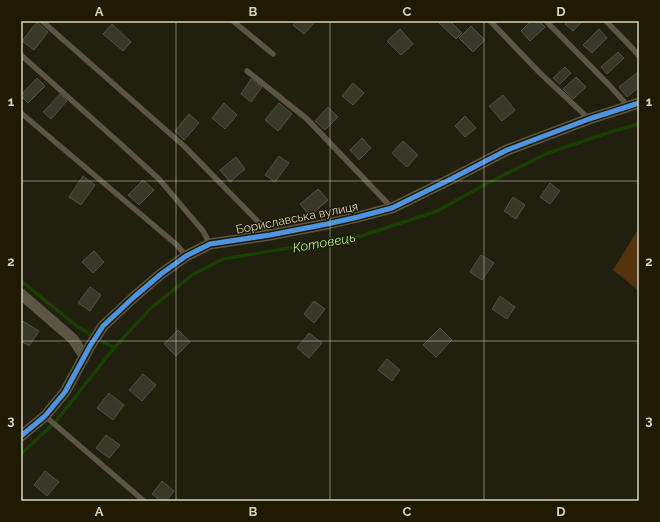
<svg xmlns="http://www.w3.org/2000/svg" width="660" height="522" font-family="Raleway,sans-serif">
	<rect width="100%" height="100%" fill="#211f0e"/>
	<!-- green -->
	<path fill="#52330b" d="M639 228V291L613 270Z"/>
	<g fill="none" stroke-linecap="round" stroke-linejoin="round">
		<!-- stream -->
		<path stroke="#194001" stroke-width="3.5" d="M21 281 78 327 114 348
			M56 421 114 348 150 309 192 275 223 259 361 236 437 211 488 183 548 153 604 134 639 124
			M21 454 51 426"/>
	</g>
	<!-- building -->
	<path fill="#38392b" stroke="#515243" d="M297 21H316L304 34 293 25Z
		M437 21H450L462 33 456 39Z
		M531 21H539L545 27 530 41 521 31Z
		M568 21H583L573 31 565 24Z
		M37 22 48 32 34 50 22 41Z
		M112 24 131 42 123 51 103 34Z
		M471 26 485 40 473 52 459 38Z
		M400 29 413 44 401 55 387 41Z
		M599 29 607 38 592 53 583 45Z
		M618 52 624 58 607 74 601 67Z
		M565 67 571 73 560 84 553 78Z
		M638 72 639 73V87L627 97 619 87Z
		M576 77 586 87 573 99 563 89Z
		M37 78 45 86 28 103 21 96V95Z
		M251 79 262 87 251 102 241 94Z
		M353 83 364 93 353 105 342 96Z
		M60 94 67 101 51 119 43 112Z
		M503 95 515 110 502 121 489 106Z
		M224 103 237 115 225 129 212 118Z
		M279 103 292 114 278 131 265 120Z
		M328 107 338 117 325 130 315 121Z
		M189 114 199 123 184 140 175 131Z
		M465 116 476 128 465 137 455 126Z
		M362 138 371 148 359 160 350 150Z
		M403 141 418 155 407 167 392 153Z
		M279 156 289 163 275 182 265 175Z
		M236 157 245 169 230 182 220 170Z
		M83 176 95 185 81 205 69 197Z
		M143 180 154 190 139 205 128 195Z
		M550 183 560 191 550 204 540 197Z
		M318 189 328 200 310 216 300 204Z
		M513 197 525 205 516 219 504 211Z
		M94 251 104 262 93 273 82 262Z
		M481 255 494 263 482 280 470 272Z
		M90 287 101 295 90 311 78 303Z
		M500 296 515 307 507 319 492 309Z
		M314 301 325 309 314 323 304 314Z
		M21 320 39 331 29 346 21 341Z
		M440 328 452 340 436 357 423 345Z
		M178 330 190 342 176 356 164 344Z
		M309 333 322 343 309 358 297 348Z
		M387 359 400 370 392 381 378 370Z
		M143 374 156 385 142 401 129 390Z
		M109 393 124 405 113 420 97 408Z
		M106 435 120 445 109 458 96 448Z
		M45 471 59 482 47 496 34 485Z
		M162 481 174 491 166 501H161L152 494Z"/>
	<g fill="none" stroke-linecap="round" stroke-linejoin="round">
		<!-- lane -->
		<path stroke="#5c5543" stroke-width="5.5" d="M42 21 184 146 270 234
			M233 21 273 54
			M490 21 540 73 589 119
			M546 21 610 86 628 106
			M606 21 633 49 639 56
			M21 55 124 147 159 179 203 231 210 244
			M247 71 307 119 392 208
			M21 113 177 245 186 256
			M45 416 144 501"/>
		<!-- street -->
		<path stroke="#5c5543" stroke-width="11" d="M21 294 73 339 84 356
			M21 436 45 416 65 392 90 346 103 326 134 297 161 274 186 256 210 244 270 235 327 224 358 217 392 208 451 179 507 150 589 119 639 103"/>
		<!-- cycleway casing -->
		<g stroke="#201b00" stroke-width="8">
			<path id="cycleway" d="M21 436 45 416 65 392 90 346 103 326 134 297 161 274 186 256 210 244 270 235 327 224 358 217 392 208 451 179 507 150 589 119 639 103"/>
		</g>
		<!-- cycleway -->
		<use href="#cycleway" stroke="#4d94e3" stroke-width="5"/>
	</g>
	<!-- grid -->
	<path fill="none" stroke="#d4d2c1" stroke-width="1" stroke-opacity="0.55" d="M176 21V501M330 21V501M484 21V501M21 181H639M21 341H639"/>
	<g text-anchor="middle" stroke-width="3" stroke-linejoin="round" paint-order="stroke">
		<!-- street labels -->
		<g font-size="12" fill="#d4d2c1" stroke="#201b00">
			<text transform="translate(297 218) rotate(-11)" y="4">Бориславська вулиця</text>
		</g>
		<!-- water labels -->
		<g font-size="13" font-style="italic" fill="#adee94" stroke="#201b00">
			<text transform="translate(324 242) rotate(-10)" y="5">Котовець</text>
		</g>
	</g>
	<!-- border -->
	<rect width="660" height="522" fill="none" stroke="#201b00" stroke-width="44"/>
	<rect x="22" y="22" width="616" height="478" fill="none" stroke="#d4d2c1" stroke-width="1.5"/>
	<g font-size="13" text-anchor="middle" font-weight="bold" fill="#d4d2c1">
		<text x="99" y="16">A</text>
		<text x="253" y="16">B</text>
		<text x="407" y="16">C</text>
		<text x="561" y="16">D</text>
		<text x="11" y="106">1</text>
		<text x="649" y="106">1</text>
		<text x="11" y="266">2</text>
		<text x="649" y="266">2</text>
		<text x="11" y="425">3</text>
		<text x="649" y="425">3</text>
		<text x="99" y="516">A</text>
		<text x="253" y="516">B</text>
		<text x="407" y="516">C</text>
		<text x="561" y="516">D</text>
	</g>
</svg>
